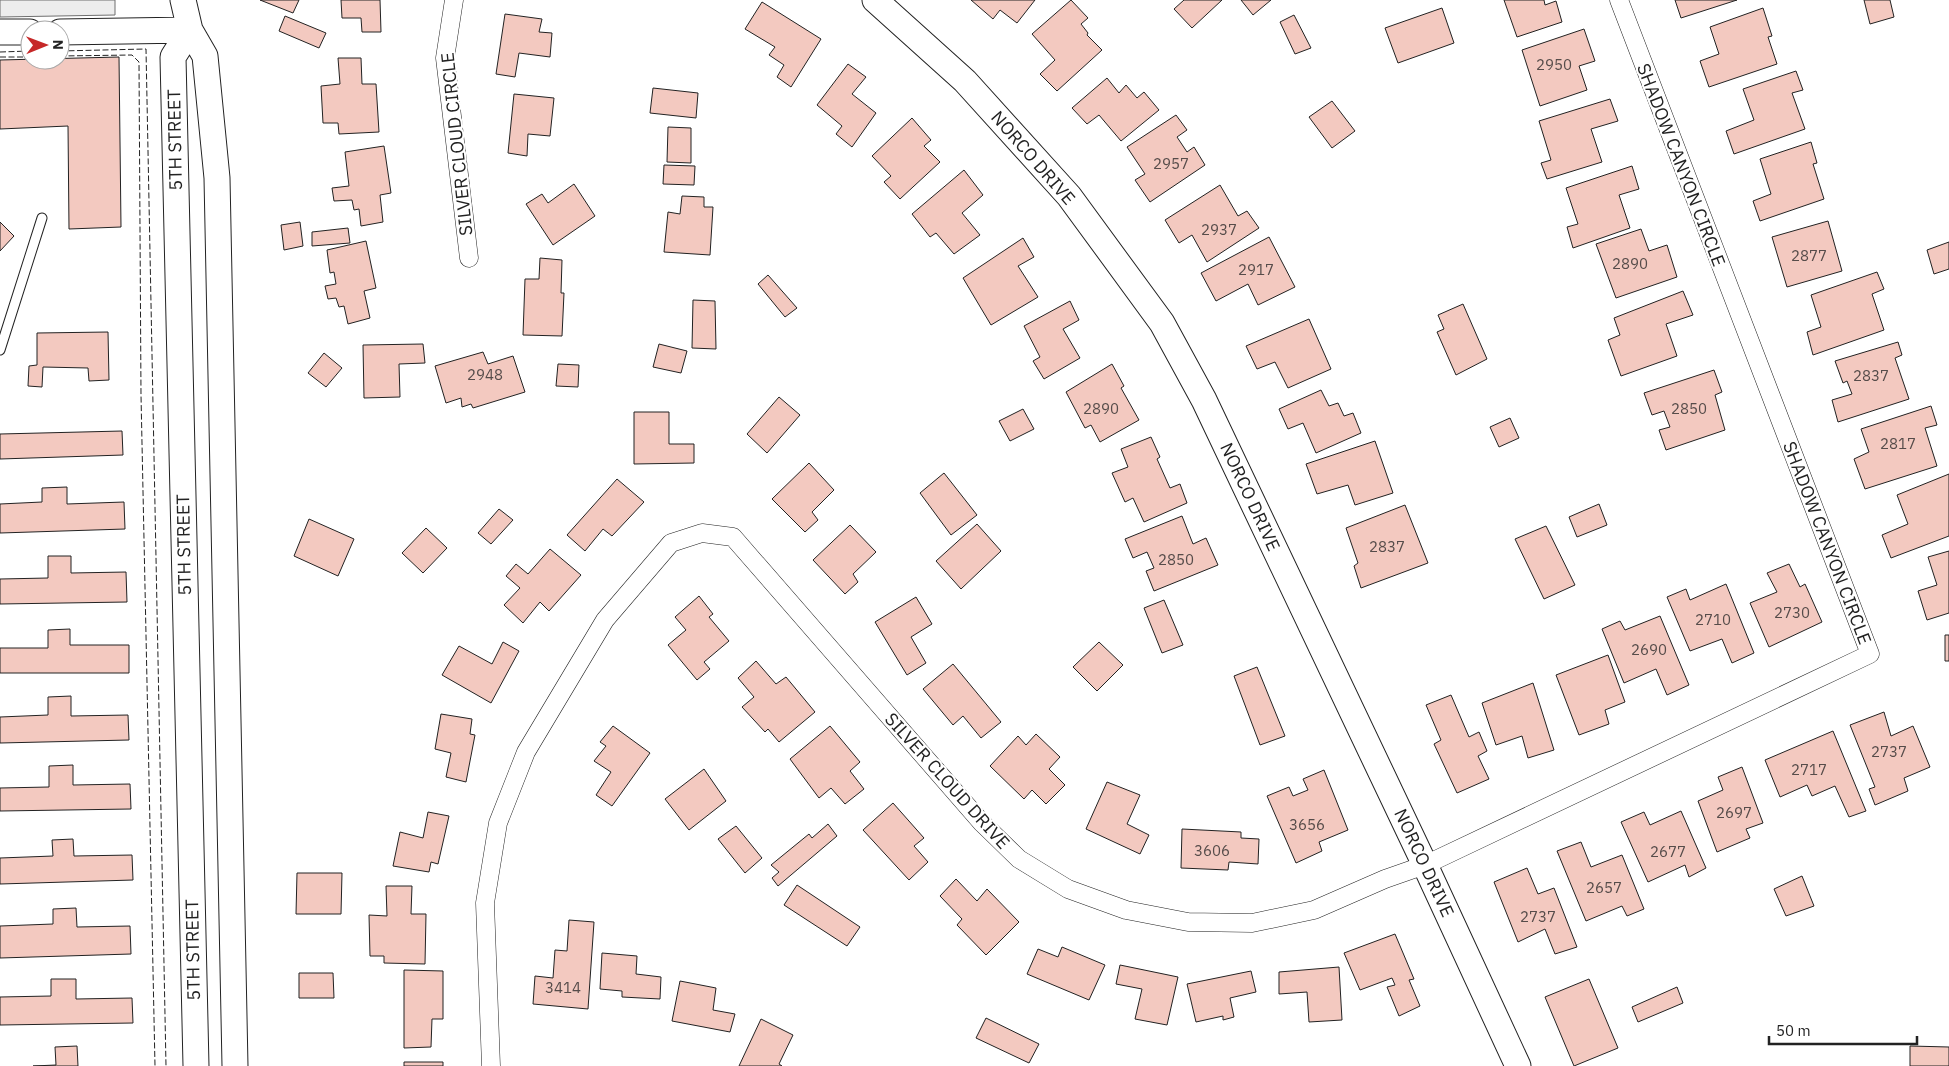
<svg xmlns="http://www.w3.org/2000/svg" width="1949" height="1066" font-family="'IBM Plex Sans',sans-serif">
	<rect width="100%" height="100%" fill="#fff"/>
	<!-- parking -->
	<path fill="#ededed" stroke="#6f6f6f" d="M0 0H115V15L0 17Z"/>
	<!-- building -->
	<path fill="#f3c9c0" stroke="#222" d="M260 0H299L293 13Z
		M341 0H380L381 32H362L361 18H342Z
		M971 0H1035L1017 23 1000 10 993 19Z
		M1071 0 1088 18 1081 24 1088 33 1087 35 1102 50 1057 91 1040 74 1055 60 1032 34Z
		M1184 0H1222L1192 28 1174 9Z
		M1241 0H1271L1253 15Z
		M1504 0H1544L1545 5 1556 1 1562 22 1517 37Z
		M1675 0H1737L1681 18Z
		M1864 0H1890L1894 17 1870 24Z
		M762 2 821 39 791 87 777 77 784 65 769 55 775 47 745 29Z
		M1442 8 1454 43 1398 63 1385 28Z
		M1763 8 1772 36 1768 37 1777 64 1709 87 1700 61 1719 54 1710 27Z
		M505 14 542 19 539 32 552 33 550 57 519 53 515 77 496 74Z
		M1294 15 1311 48 1295 54 1280 22Z
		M285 16 326 33 319 48 279 31Z
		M1584 29 1595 61 1579 66 1587 90 1540 106 1522 50Z
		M119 57 121 227 69 229 68 126 0 129V60Z
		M338 58H361L362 84H376L379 132 339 134 338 123H323L321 86 340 84Z
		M848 64 866 77 852 94 876 113 852 147 836 134 842 126 817 105Z
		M1796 71 1803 90 1792 93 1805 129 1734 154 1726 131 1754 120 1743 89Z
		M1107 78 1119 93 1126 85 1137 98 1144 92 1159 110 1121 141 1099 115 1087 124 1072 108Z
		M653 88 698 93 696 118 650 113Z
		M514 94 554 98 550 136 528 134 527 156 508 153Z
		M1610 99 1618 121 1591 129 1602 162 1547 179 1541 163 1551 160 1539 121Z
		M1332 101 1355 131 1332 148 1309 117Z
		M1176 115 1187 130 1177 137 1187 152 1194 147 1205 165 1150 202 1135 180 1145 174 1127 147Z
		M912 118 931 140 924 146 940 162 900 199 884 182 891 176 872 156Z
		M668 127 691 128V163L667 162Z
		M1811 142 1817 163 1813 164 1824 199 1760 221 1753 201 1771 194 1760 159Z
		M384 146 391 193 380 195 383 222 361 226 359 209 354 210 352 200 334 201 332 188 349 186 345 152Z
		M664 165 695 166 694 185 663 184Z
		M1632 166 1639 189 1619 195 1630 228 1573 248 1567 227 1578 224 1566 188Z
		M964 170 983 195 962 213 980 235 954 254 936 233 930 237 912 214Z
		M574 184 595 216 553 245 526 204 542 194 548 203Z
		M1220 185 1238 216 1247 211 1259 228 1207 262 1192 235 1179 243 1165 220Z
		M682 196 704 197V207H713L710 255 664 252 668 212 680 214Z
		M1828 221 1842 271 1787 287 1772 237Z
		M0 222 14 236 0 251Z
		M300 222 303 246 284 250 281 225Z
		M348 228 350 243 312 246V232Z
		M1641 229 1649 251 1667 245 1677 277 1616 298 1596 244Z
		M1269 237 1295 287 1258 305 1248 284 1216 301 1201 273Z
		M1023 238 1034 257 1018 266 1038 297 991 325 963 278Z
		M366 241 376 288 364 291 370 318 348 324 344 306 339 307 336 298 328 299 325 286 336 284 334 272 330 273 327 250Z
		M1949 242V269L1934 274 1927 250Z
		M540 258 562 260 561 293H564L562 336 523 335 525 279H539Z
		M1877 272 1884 289 1872 294 1884 330 1813 355 1807 332 1821 327 1811 295Z
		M768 275 797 308 785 317 758 284Z
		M1683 291 1693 315 1666 324 1677 356 1621 376 1608 340 1620 335 1614 318Z
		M693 300 715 301 716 349 692 348Z
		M1070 301 1079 320 1063 329 1080 358 1044 379 1033 361 1040 357 1024 326Z
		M1463 304 1487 359 1456 375 1437 332 1444 329 1438 315Z
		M1309 319 1331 369 1288 388 1275 362 1257 369 1246 346Z
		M108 332 109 380 89 381 88 368 43 367 42 387 28 386 29 366 37 365V333Z
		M1898 342 1902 355 1895 358 1909 399 1838 422 1832 400 1852 394 1847 381 1843 383 1835 361Z
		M423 344 425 363 399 364 400 397 364 398 363 345Z
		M659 344 687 351 681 373 653 367Z
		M483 352 488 364 513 356 525 392 473 408 471 404 462 407 461 398 446 403 435 366Z
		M324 353 342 368 326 387 308 373Z
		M558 364 579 365 578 387 556 386Z
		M1112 364 1124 386 1121 388 1139 420 1100 442 1091 425 1085 428 1066 392Z
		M1714 370 1722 392 1715 395 1725 430 1666 450 1659 430 1670 427 1664 411 1652 415 1644 393Z
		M1321 390 1329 406 1338 403 1344 416 1353 413 1361 433 1316 453 1303 423 1288 429 1279 409Z
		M779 397 800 415 767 453 747 434Z
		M1931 406 1937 425 1925 428 1937 466 1865 489 1854 459 1869 452 1861 429Z
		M1023 409 1034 429 1010 441 999 421Z
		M634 412H669V444H694V463L634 464Z
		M1510 418 1519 438 1499 447 1490 427Z
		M122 431 123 455 0 459V434Z
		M1151 437 1160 457 1157 459 1170 488 1180 484 1187 503 1144 522 1133 498 1125 502 1112 473 1128 467 1121 449Z
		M1375 441 1393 493 1355 505 1348 485 1317 494 1306 464Z
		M809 463 834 490 812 512 818 520 805 532 772 499Z
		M944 473 977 515 951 535 920 493Z
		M1949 474V536L1891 558 1882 535 1908 524 1897 495Z
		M617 479 644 502 612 536 603 529 585 551 567 535Z
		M67 487V504L124 502 125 529 0 533V504L42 502V488Z
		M1599 504 1607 525 1577 537 1569 517Z
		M1405 505 1428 563 1361 588 1354 566 1358 563 1346 528Z
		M499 509 513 520 491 544 478 533Z
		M1182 516 1193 544 1206 538 1218 565 1154 591 1146 571 1154 568 1147 552 1133 558 1125 539Z
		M309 519 354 539 338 576 294 556Z
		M977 524 1001 551 961 589 936 561Z
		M850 525 876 552 853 574 858 582 845 594 813 560Z
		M1546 526 1575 585 1544 599 1515 539Z
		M426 528 447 548 423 573 402 553Z
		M550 549 581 575 549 611 540 602 523 623 504 605 520 588 506 576 516 564 528 574Z
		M1949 551V613L1927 620 1918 591 1937 585 1928 557Z
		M48 556H71V573L126 572 127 602 0 604V579L48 578Z
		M1789 564 1800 587 1805 584 1822 622 1769 647 1750 603 1777 592 1767 573Z
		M1726 584 1754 653 1732 663 1722 639 1690 651 1667 597 1686 589 1690 600Z
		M699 596 713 614 709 617 729 641 704 662 710 669 697 680 668 645 686 630 675 617Z
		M916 597 932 624 911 637 926 663 907 675 875 622Z
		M1164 600 1183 645 1162 653 1144 608Z
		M1660 616 1689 685 1667 695 1656 669 1624 683 1602 629 1620 621 1625 630Z
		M70 629V645H129V673H0V648H48V630Z
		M1945 635H1949V661H1945Z
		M503 642 519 651 491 703 442 675 459 646 492 664Z
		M1099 642 1123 665 1097 691 1073 667Z
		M1608 655 1625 702 1605 710 1609 724 1579 735 1556 675Z
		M756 661 776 684 786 677 815 712 779 742 768 729 765 732 742 707 754 697 738 678Z
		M953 664 1001 722 981 738 963 716 953 725 923 689Z
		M1257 667 1285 736 1260 745 1234 676Z
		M1533 683 1554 750 1528 758 1522 736 1496 745 1482 703Z
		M1451 695 1469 737 1479 732 1487 751 1478 756 1489 779 1457 793 1434 744 1441 740 1426 705Z
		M71 696V716L128 715 129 740 0 743V717L48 715V697Z
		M1884 712 1891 736 1913 726 1930 767 1904 778 1908 791 1875 805 1869 789 1875 787 1850 725Z
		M441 714 472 719 470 734 475 735 466 782 446 777 451 753 435 749Z
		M613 726 650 753 612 806 596 795 611 772 594 761 606 746 600 742Z
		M830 726 860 762 850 771 864 789 845 804 831 788 819 798 790 759Z
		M1833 731 1866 811 1849 817 1835 786 1812 796 1807 785 1780 797 1765 760Z
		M1036 734 1060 757 1049 769 1065 785 1046 804 1032 790 1024 799 990 766 1018 736 1026 745Z
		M73 765V785L130 784 131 809 0 811V788L49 787V766Z
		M1742 767 1763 823 1746 829 1750 838 1717 852 1698 801 1723 790 1718 777Z
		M704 769 726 801 689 830 665 799Z
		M1324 770 1348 830 1319 842 1322 851 1296 863 1267 796 1289 787 1293 796 1308 790 1303 779Z
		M1107 782 1140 795 1127 824 1149 835 1140 854 1086 829Z
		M893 803 924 838 914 846 928 862 909 880 863 830Z
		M1681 811 1706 868 1689 877 1685 865 1648 882 1621 822 1644 812 1650 825Z
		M428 812 449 816 438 864 431 862 429 872 393 866 400 832 423 838Z
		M828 824 837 836 778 886 772 878 779 872 771 865 809 834 812 838Z
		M736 826 762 858 745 873 718 839Z
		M1182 829 1241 832V838L1259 839 1258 864 1229 862 1228 870 1181 868Z
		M73 839 74 856 132 855 133 880 0 884V858L53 856 52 840Z
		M1581 842 1591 867 1622 855 1644 909 1627 916 1622 906 1586 921 1557 851Z
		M1527 868 1538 894 1554 888 1577 947 1555 954 1545 929 1518 942 1494 882Z
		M297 873H342L341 914H296Z
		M1802 876 1814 906 1786 916 1774 889Z
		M956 879 977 901 987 889 1019 922 986 955 957 925 962 919 940 896Z
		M797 885 860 927 847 946 784 905Z
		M386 886H412L411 914H426L425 964 384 963V956H370L369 915 387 916Z
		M76 908 77 927 130 926 131 954 0 958V926L53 924V909Z
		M569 920 594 922 588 1009 533 1004 535 976 553 978 555 950 567 951Z
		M1395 934 1414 979 1409 980 1420 1006 1399 1016 1387 987 1395 985 1392 978 1360 990 1344 953Z
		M1062 947 1105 965 1089 1000 1027 974 1038 949 1058 957Z
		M602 953 637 956 636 974 661 977 660 999 622 997V991L600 989Z
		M1120 965 1178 977 1167 1025 1135 1019 1142 989 1116 984Z
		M1339 967 1342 1020 1309 1022 1307 992 1279 994V972Z
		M404 970 443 971V1019H432L431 1047 404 1048Z
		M1251 971 1256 992 1230 998 1234 1017 1223 1020V1016L1196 1022 1187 984Z
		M299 973H333L334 998H299Z
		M51 979H76V999L132 998 133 1023 0 1025V997L51 996Z
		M1589 979 1618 1048 1574 1066 1545 997Z
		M680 981 716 988 713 1010 735 1014 730 1032 672 1021Z
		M1677 987 1683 1003 1638 1022 1632 1007Z
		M986 1018 1039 1044 1029 1063 976 1038Z
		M761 1019 793 1035 779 1064 782 1066H739Z
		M77 1046 78 1066H33L56 1065 55 1047Z
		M1910 1046 1949 1047V1066H1910Z
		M404 1062H443V1066H404Z"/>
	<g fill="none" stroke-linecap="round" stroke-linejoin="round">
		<!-- lane casing -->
		<g stroke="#222" stroke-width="11">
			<path id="lane" d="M0 350 42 218"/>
		</g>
		<!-- street casing -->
		<g stroke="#222" stroke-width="19">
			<path id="street" d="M454 0 445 58 469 258
				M491 1066 485 903 498 823 526 752 605 620 671 543 702 533 733 537 982 823 1019 859 1068 889 1126 910 1188 922 1252 923 1314 910 1385 879 1425 865 1870 654 1619 0"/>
		</g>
		<!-- secondary casing -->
		<g stroke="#222" stroke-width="27">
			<path id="secondary" d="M183 0 190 30 205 56 217 178 235 1066
				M875 0 965 81 1069 196 1162 323 1204 400 1425 865 1518 1066
				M190 30 173 57 196 1066
				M0 32H30
				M60 32 190 30"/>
		</g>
		<!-- lane -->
		<use href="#lane" stroke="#fff" stroke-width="9"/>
		<!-- street -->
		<use href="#street" stroke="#fff" stroke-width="18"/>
		<!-- secondary -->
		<use href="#secondary" stroke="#fff" stroke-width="25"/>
		<!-- fence -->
		<path stroke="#222" stroke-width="1" stroke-dasharray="6 2.5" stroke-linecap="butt" d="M60 51 146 49 166 1066
			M0 52 30 51
			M60 56 132 55 139 62 141 395 155 1066
			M0 57H30"/>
	</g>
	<g text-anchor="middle" stroke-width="4" stroke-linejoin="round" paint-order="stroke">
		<!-- number labels -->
		<g font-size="15" fill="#564c4a">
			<text x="1554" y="70">2950</text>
			<text x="1171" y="169">2957</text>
			<text x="1219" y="235">2937</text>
			<text x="1809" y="261">2877</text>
			<text x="1630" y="269">2890</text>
			<text x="1256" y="275">2917</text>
			<text x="485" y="380">2948</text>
			<text x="1871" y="381">2837</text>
			<text x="1101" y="414">2890</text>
			<text x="1689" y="414">2850</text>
			<text x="1898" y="449">2817</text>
			<text x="1387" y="552">2837</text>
			<text x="1176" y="565">2850</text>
			<text x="1792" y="618">2730</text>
			<text x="1713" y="625">2710</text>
			<text x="1649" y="655">2690</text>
			<text x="1889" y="757">2737</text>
			<text x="1809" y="775">2717</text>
			<text x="1734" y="818">2697</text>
			<text x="1307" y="830">3656</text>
			<text x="1212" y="856">3606</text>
			<text x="1668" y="857">2677</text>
			<text x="1604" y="893">2657</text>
			<text x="1538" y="922">2737</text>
			<text x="563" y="993">3414</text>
		</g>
		<!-- street labels -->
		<g font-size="18" fill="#222" stroke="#fff">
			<text transform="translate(175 140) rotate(-91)" y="6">5TH STREET</text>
			<text transform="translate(457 144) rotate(-96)" y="6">SILVER CLOUD CIRCLE</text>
			<text transform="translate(1033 158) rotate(49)" y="6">NORCO DRIVE</text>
			<text transform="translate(1681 165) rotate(69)" y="6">SHADOW CANYON CIRCLE</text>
			<text transform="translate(1250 497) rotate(65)" y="6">NORCO DRIVE</text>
			<text transform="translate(1827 543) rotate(69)" y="6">SHADOW CANYON CIRCLE</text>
			<text transform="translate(184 545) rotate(-91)" y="6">5TH STREET</text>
			<text transform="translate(947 781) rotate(48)" y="6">SILVER CLOUD DRIVE</text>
			<text transform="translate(1424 863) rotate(65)" y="6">NORCO DRIVE</text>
			<text transform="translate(193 950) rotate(-91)" y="6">5TH STREET</text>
		</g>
	</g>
	<!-- north arrow -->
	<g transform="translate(45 45) rotate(89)"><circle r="24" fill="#ffffff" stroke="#a7a7a7"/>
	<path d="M0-4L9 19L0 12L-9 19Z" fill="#c62828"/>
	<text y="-8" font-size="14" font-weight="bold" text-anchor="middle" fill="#222222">N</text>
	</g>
	<!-- scale -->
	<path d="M1769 1036v8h148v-8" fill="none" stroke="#222222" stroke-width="2.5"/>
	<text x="1776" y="1036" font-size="15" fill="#222222" stroke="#ffffff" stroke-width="4" paint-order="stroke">50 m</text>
</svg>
